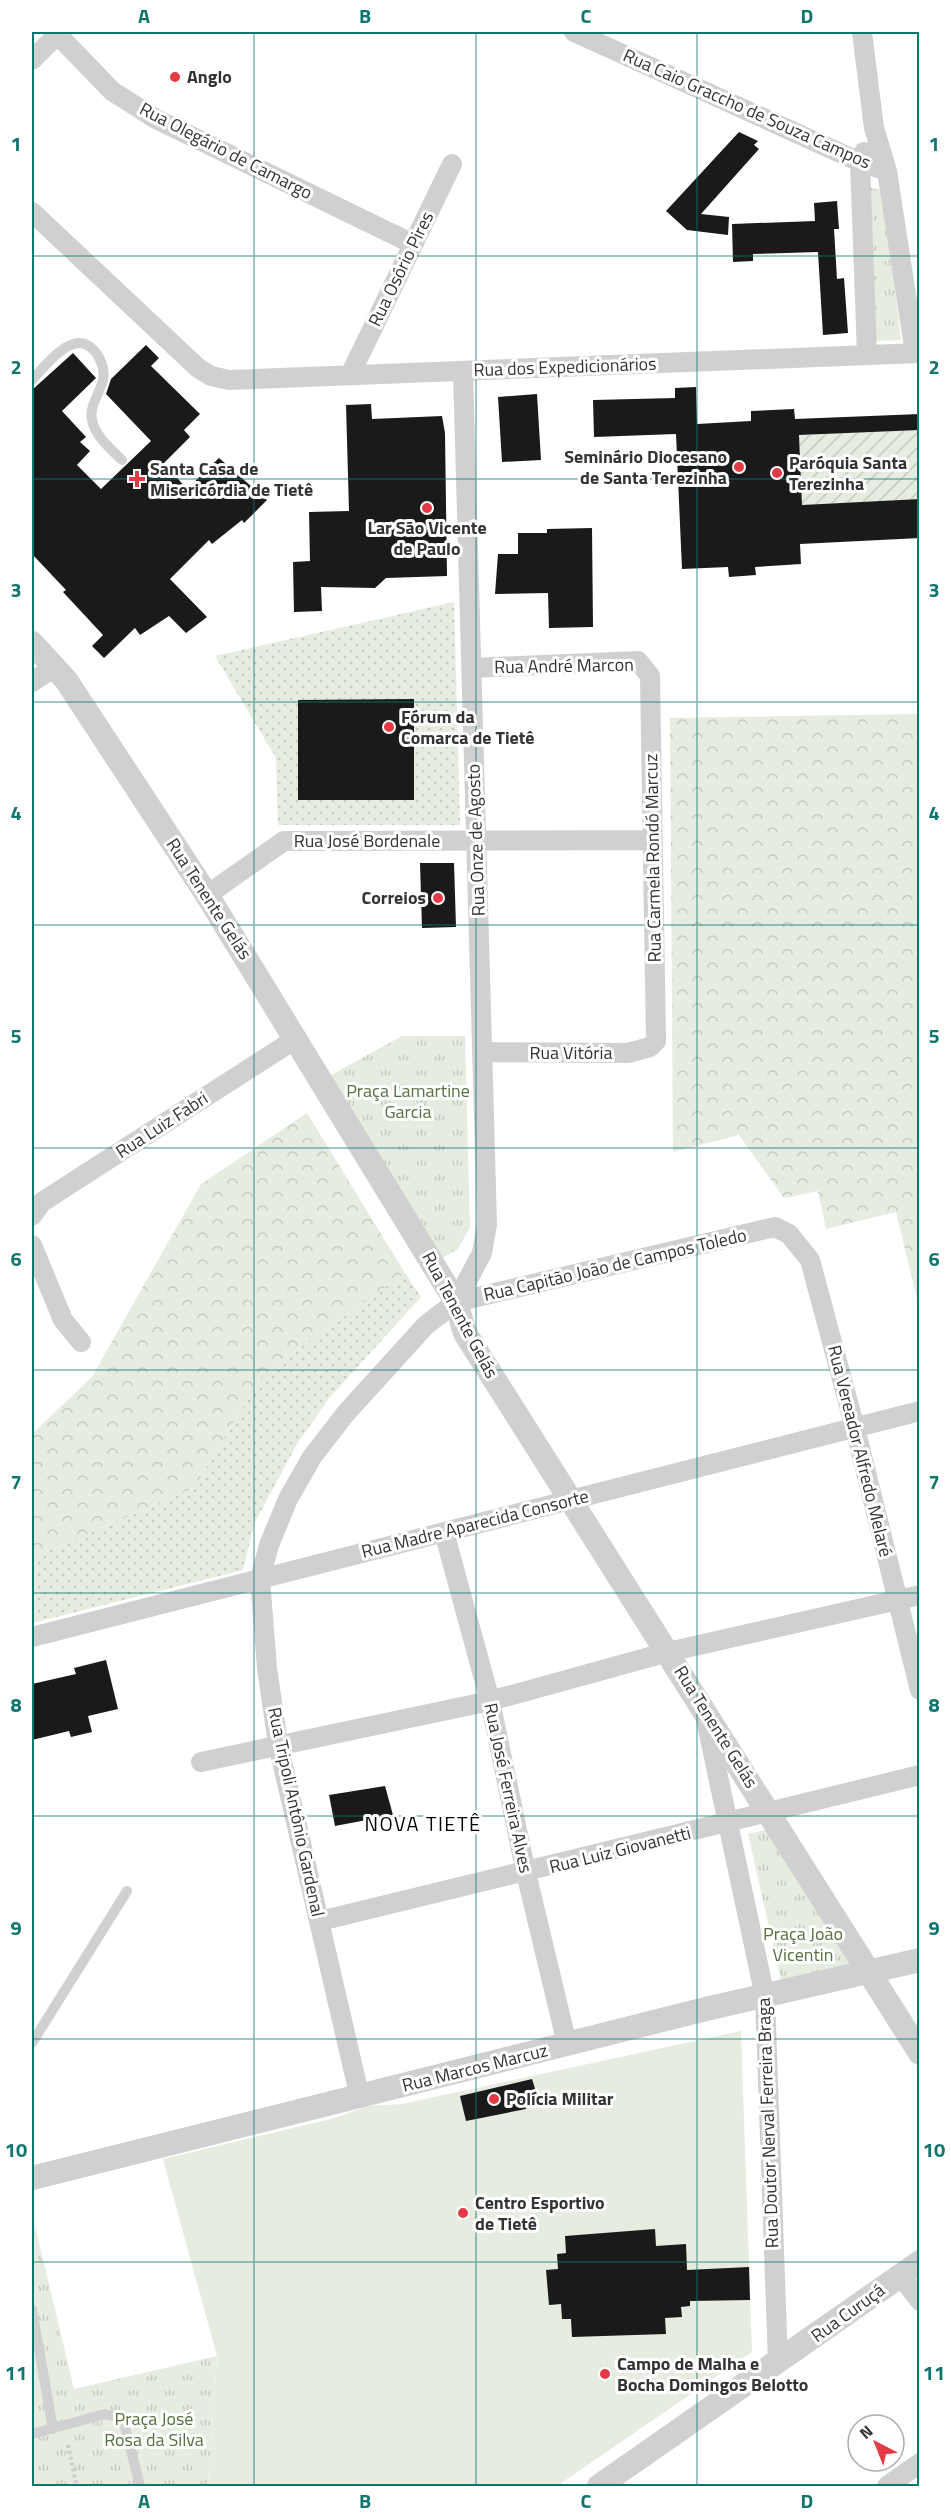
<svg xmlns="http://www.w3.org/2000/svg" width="951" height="2518" font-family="'Titillium Web',sans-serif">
	<defs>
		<pattern id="grass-dots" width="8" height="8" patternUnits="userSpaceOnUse" patternTransform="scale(1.5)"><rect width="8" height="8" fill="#e6ecdf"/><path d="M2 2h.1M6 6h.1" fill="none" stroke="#c6cbc0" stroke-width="1.8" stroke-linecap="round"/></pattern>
		<pattern id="forest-crowns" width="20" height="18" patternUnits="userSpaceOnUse" patternTransform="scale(1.5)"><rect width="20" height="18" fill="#e6ecdf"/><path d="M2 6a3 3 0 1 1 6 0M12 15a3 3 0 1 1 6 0" fill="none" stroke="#c6cbc0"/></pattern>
		<pattern id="park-tufts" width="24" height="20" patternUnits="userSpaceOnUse" patternTransform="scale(1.5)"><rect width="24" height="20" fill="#e6ecdf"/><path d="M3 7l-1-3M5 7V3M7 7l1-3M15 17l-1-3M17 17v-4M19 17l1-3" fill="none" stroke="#c6cbc0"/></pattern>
		<pattern id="garden-furrows" width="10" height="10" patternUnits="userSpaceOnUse" patternTransform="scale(1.5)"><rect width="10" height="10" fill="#e6ecdf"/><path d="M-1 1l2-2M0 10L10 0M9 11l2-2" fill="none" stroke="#c6cbc0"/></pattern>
	</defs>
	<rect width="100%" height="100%" fill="#fff"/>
	<!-- grass -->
	<path fill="url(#grass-dots)" d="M454 602 460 825H278L276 758 215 656Z
		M405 1273 421 1297 330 1397 297 1444 254 1524 243 1570 32 1623V1558L194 1488 263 1374Z"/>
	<!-- forest -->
	<path fill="url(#forest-crowns)" d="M919 714H920L919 1307 896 1212 826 1229 818 1191 784 1198 739 1135 673 1152 670 718Z
		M307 1113 405 1273 263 1374 194 1488 32 1558V1434L92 1377 201 1184Z"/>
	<!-- park -->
	<path fill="url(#park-tufts)" d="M867 187 884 190 901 340 875 341Z
		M402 1036H465L470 1228 457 1250 438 1260 324 1079Z
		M765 1830 850 1964 781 1980 748 1834Z
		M32 2213 74 2389 217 2356 208 2486H32Z"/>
	<!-- garden -->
	<path fill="url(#garden-furrows)" d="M919 430V499L802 505 799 435Z"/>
	<!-- pitch -->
	<path fill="#e6ecdf" d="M741 2031 752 2352 557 2486H208L217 2356 163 2159 331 2119 369 2106 402 2104Z"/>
	<!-- building -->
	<path fill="#1a1a1a" d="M739 132 758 141 754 145 759 149 701 214 729 217 728 235 687 230 666 211Z
		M837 201 839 229H834L837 279 844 278 848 333 823 335 818 252 753 254V261L733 262 732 224 815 221 814 203Z
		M146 345 159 358 151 366 200 414 184 430 190 437 164 463 187 489 219 458 267 500 244 523 242 520 212 544 209 540 170 579 207 617 186 633 169 616 140 635 135 628 104 658 92 646 103 635 63 592 66 590 32 554V390L73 353 96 378 62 411 86 437 80 442 90 451 77 465 101 489 151 441 106 394 111 379Z
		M696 387 697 424 751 421V411L794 409 795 419 920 414V430L799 435 802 505 920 499V538L800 544 801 564 755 567 756 575 729 577 728 567 682 569 676 434 594 437 593 400 675 398V388Z
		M537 394 541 460 502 462 498 397Z
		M371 404 372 419 442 416 445 433 447 576 386 578 375 588 321 587 322 611 294 612 293 562 310 561 309 512 349 511 346 405Z
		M592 528 593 627 549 628 548 593 495 594 498 554H518V533H547V529Z
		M414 699V800H298V700Z
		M420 863H454L456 927 422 928Z
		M106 1660 118 1709 88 1716 92 1732 71 1737 69 1731 32 1740V1684L76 1674 74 1668Z
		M385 1786 393 1815 335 1826 329 1795Z
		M532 2079 537 2095 527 2097 528 2101 524 2102 526 2109 466 2121 460 2096Z
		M655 2229 656 2246 686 2244 687 2270 749 2267 750 2300 690 2301V2306L681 2307 682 2317 665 2318 666 2334 572 2337 571 2319H562L561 2304 549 2305 546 2270 558 2269 557 2254 566 2253 565 2236Z"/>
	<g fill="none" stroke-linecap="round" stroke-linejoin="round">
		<!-- path -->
		<path stroke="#cdcdcd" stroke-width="4" stroke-dasharray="3 3" stroke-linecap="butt" d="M68 2445 76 2483"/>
		<!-- service -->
		<path stroke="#d0d0d0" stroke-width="10" d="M32 380C47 364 76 324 97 354 102 362 105 370 103 380 100 393 89 406 92 420 95 436 111 449 122 460
			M32 2043 127 1891
			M32 2309 53 2429
			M32 2434 105 2414 118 2417 124 2423 140 2486"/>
		<!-- minor -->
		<path stroke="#d0d0d0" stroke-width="20" d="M574 32 860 162 887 171
			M862 32 874 128 887 171 915 353
			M57 34 112 91 156 119 413 244
			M32 60 60 32
			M864 152 860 162 867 355
			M32 212 198 368 211 376 229 380 920 353
			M350 375 452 164
			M471 668 638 661 650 676 656 1041 650 1047 628 1053 482 1052
			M32 682 55 667
			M207 895 284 841 652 840
			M32 1216 42 1202 297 1038
			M32 1245 63 1320 81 1342
			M456 1302 482 1253 487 1224 463 371
			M444 1532 490 1701 526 1873 567 2044
			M32 1637 920 1411
			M706 1720 765 1997 778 2363
			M201 1762 490 1701 668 1652 920 1595
			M320 1921 920 1775
			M360 2098 278 1744 267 1668 260 1579 269 1545 288 1499 312 1457 346 1413 426 1325 456 1302 775 1227 789 1234 810 1260 855 1428 920 1690
			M900 2275 920 2301
			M887 2486 920 2463"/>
		<!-- tertiary -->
		<path stroke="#d0d0d0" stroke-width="24" d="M32 643 66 680 207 895 456 1302 465 1333 920 2053
			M32 2178 710 2008 920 1960
			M599 2486 920 2262"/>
	</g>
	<!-- grid -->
	<path fill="none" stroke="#0f766e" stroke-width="1.5" stroke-opacity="0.55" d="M254 32V2486M476 32V2486M697 32V2486M32 256H920M32 479H920M32 702H920M32 925H920M32 1148H920M32 1370H920M32 1593H920M32 1816H920M32 2039H920M32 2262H920"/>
	<!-- markers -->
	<g fill="#e63946" stroke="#fff" stroke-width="2">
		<circle cx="175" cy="77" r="6"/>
		<circle cx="739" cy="467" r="6"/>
		<circle cx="777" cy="473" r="6"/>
		<path d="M134 470h6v6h6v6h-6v6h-6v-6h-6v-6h6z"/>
		<circle cx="427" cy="508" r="6"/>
		<circle cx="389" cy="727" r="6"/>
		<circle cx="438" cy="898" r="6"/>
		<circle cx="494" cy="2099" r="6"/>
		<circle cx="463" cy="2213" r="6"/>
		<circle cx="605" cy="2374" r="6"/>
	</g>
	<g text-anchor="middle" stroke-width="6" stroke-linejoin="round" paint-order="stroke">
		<!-- poi labels -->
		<g font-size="18" font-weight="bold" fill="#333" stroke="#fff" text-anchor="start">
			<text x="187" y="83">Anglo</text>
			<text x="727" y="463" text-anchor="end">Seminário Diocesano<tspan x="727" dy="21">de Santa Terezinha</tspan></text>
			<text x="789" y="469">Paróquia Santa<tspan x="789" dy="21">Terezinha</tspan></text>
			<text x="150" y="475">Santa Casa de<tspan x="150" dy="21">Misericórdia de Tietê</tspan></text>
			<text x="427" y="534" text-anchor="middle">Lar São Vicente<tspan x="427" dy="21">de Paulo</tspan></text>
			<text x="401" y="723">Fórum da<tspan x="401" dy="21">Comarca de Tietê</tspan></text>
			<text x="426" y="904" text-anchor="end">Correios</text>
			<text x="506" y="2105">Polícia Militar</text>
			<text x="475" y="2209">Centro Esportivo<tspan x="475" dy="21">de Tietê</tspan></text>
			<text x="617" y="2370">Campo de Malha e<tspan x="617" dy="21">Bocha Domingos Belotto</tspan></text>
		</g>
		<!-- street labels -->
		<g font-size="18" fill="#333" stroke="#fff">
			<text transform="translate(747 109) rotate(24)" y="6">Rua Caio Graccho de Souza Campos</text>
			<text transform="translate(226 151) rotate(27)" y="6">Rua Olegário de Camargo</text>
			<text transform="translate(401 269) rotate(-64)" y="6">Rua Osório Pires</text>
			<text transform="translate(565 367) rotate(-2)" y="6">Rua dos Expedicionários</text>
			<text transform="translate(564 666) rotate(-1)" y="6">Rua André Marcon</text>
			<text transform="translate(476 840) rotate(-92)" y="6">Rua Onze de Agosto</text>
			<text x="367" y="847">Rua José Bordenale</text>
			<text transform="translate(653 858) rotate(-91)" y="6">Rua Carmela Rondó Marcuz</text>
			<text transform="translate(209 899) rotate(57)" y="6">Rua Tenente Gelás</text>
			<text x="571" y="1059">Rua Vitória</text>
			<text transform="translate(162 1125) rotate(-33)" y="6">Rua Luiz Fabri</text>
			<text transform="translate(615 1265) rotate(-13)" y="6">Rua Capitão João de Campos Toledo</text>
			<text transform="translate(460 1315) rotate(62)" y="6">Rua Tenente Gelás</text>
			<text transform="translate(860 1451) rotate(76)" y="6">Rua Vereador Alfredo Melaré</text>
			<text transform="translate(475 1524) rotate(-14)" y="6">Rua Madre Aparecida Consorte</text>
			<text transform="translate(716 1727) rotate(58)" y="6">Rua Tenente Gelás</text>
			<text transform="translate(508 1788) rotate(78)" y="6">Rua José Ferreira Alves</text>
			<text transform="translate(296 1812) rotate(78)" y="6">Rua Tripoli Antônio Gardenal</text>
			<text transform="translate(620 1850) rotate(-14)" y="6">Rua Luiz Giovanetti</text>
			<text transform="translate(475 2068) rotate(-14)" y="6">Rua Marcos Marcuz</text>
			<text transform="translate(768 2123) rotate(-92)" y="6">Rua Doutor Nerval Ferreira Braga</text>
			<text transform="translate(848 2313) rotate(-36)" y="6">Rua Curuçá</text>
		</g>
		<!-- park labels -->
		<g font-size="18" fill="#56703f" stroke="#fff">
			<text x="408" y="1097">Praça Lamartine<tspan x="408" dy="21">Garcia</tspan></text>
			<text x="803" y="1940">Praça João<tspan x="803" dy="21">Vicentin</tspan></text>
			<text x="154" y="2425">Praça José<tspan x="154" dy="21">Rosa da Silva</tspan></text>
		</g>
		<!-- neighbourhood labels -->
		<g font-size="20" letter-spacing="1.5" fill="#000" stroke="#fff">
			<text x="423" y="1831">NOVA TIETÊ</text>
		</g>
	</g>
	<!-- border -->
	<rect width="951" height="2518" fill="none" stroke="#ffffff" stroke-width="66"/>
	<!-- north arrow -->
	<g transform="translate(876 2443) rotate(318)"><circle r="28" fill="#ffffff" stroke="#adadad" stroke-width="1.5"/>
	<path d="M0-4.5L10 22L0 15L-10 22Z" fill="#e63946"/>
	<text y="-9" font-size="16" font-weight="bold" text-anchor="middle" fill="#333333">N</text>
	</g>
	<rect x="33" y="33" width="885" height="2452" fill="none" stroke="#0f766e" stroke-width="2"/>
	<g font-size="20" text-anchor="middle" font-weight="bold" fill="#0f766e">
		<text x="144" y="23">A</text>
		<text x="365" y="23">B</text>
		<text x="586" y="23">C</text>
		<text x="807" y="23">D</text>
		<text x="16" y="151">1</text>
		<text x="934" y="151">1</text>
		<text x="16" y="374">2</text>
		<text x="934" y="374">2</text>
		<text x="16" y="597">3</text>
		<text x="934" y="597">3</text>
		<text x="16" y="820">4</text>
		<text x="934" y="820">4</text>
		<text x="16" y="1043">5</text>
		<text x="934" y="1043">5</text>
		<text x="16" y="1266">6</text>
		<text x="934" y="1266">6</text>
		<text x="16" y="1489">7</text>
		<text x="934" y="1489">7</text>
		<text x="16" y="1712">8</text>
		<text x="934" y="1712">8</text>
		<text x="16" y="1935">9</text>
		<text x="934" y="1935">9</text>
		<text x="16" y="2157">10</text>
		<text x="934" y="2157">10</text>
		<text x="16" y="2380">11</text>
		<text x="934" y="2380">11</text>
		<text x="144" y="2508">A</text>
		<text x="365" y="2508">B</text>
		<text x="586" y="2508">C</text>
		<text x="807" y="2508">D</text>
	</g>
</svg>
